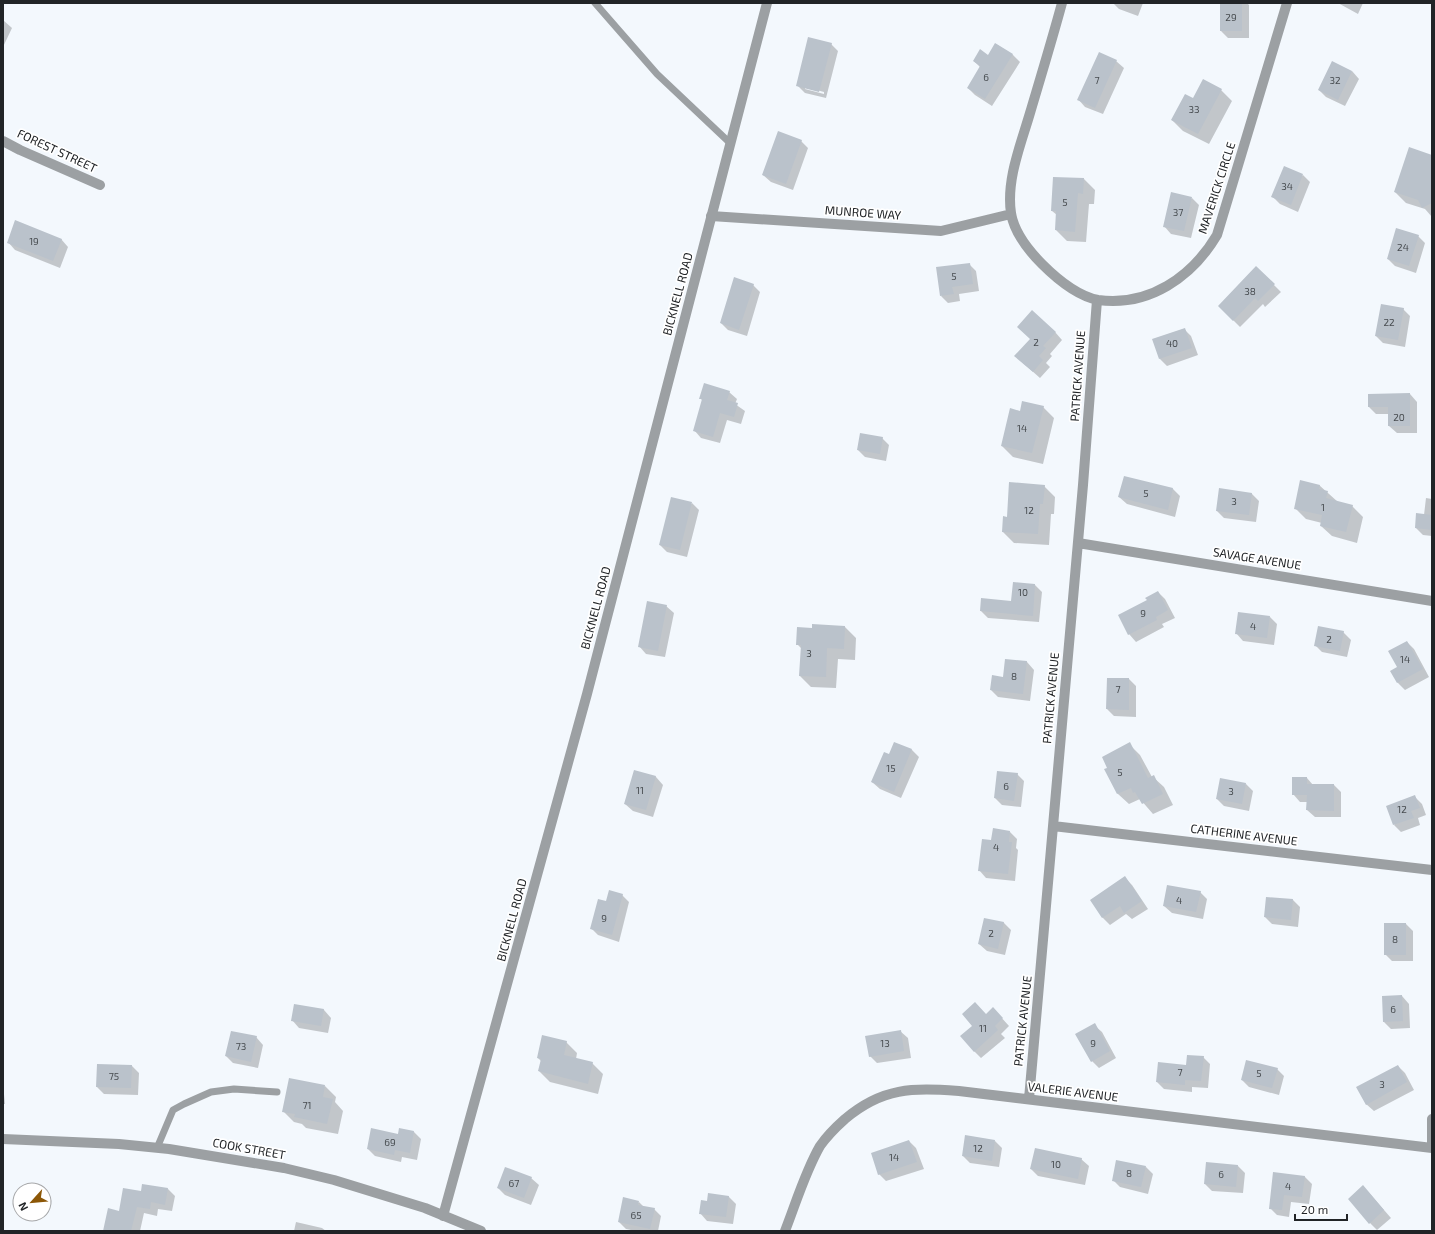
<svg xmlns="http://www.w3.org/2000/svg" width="1435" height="1234" font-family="'Exo 2',sans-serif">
	<rect width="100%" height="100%" fill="#f3f8fd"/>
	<!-- shadow -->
	<path fill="#0003" fill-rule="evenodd" d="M1113 3H1143L1138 16 1119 9Z
		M1221 3H1247L1249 5V38H1228L1221 31Z
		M1338 3H1363L1358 14Z
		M3 20 12 28 3 47Z
		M831 44 838 51 826 98 805 93 798 86ZM805 87 824 92V94L805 89Z
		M996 44 1013 55 1020 62 992 106 975 95 968 88 981 68 974 61 988 56Z
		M1116 61 1124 68 1103 114 1085 107 1078 99Z
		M1352 71 1359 79 1345 106 1326 97 1319 90Z
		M1221 90 1232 101 1209 144 1183 131 1172 120 1193 99Z
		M801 141 808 148 793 190 771 182 763 175Z
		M1432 156V217L1425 209 1406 203 1395 192Z
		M1303 175 1310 182 1298 212 1280 204 1273 197Z
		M1084 179 1095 190 1094 204H1089L1086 242 1067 241 1056 230 1057 215 1052 211Z
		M1192 198 1199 205 1191 238 1171 234 1164 226Z
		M1418 236 1425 243 1416 273 1395 266 1388 259Z
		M61 239 68 247 60 268 15 250 8 242Z
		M969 264 976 271 979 291 959 294 960 301 948 303 941 296Z
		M1256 267 1281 292 1265 307 1263 304 1240 327 1219 306Z
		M753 285 760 292 747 336 728 330 721 323Z
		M1403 309 1410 316 1405 347 1383 343 1376 336Z
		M1184 329 1191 336 1198 355 1167 366 1160 359 1153 340Z
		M1055 332 1062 340 1050 354 1052 356 1046 363 1050 367 1040 378 1023 363Z
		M729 392 737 399 735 404 745 411 741 424 727 420 720 443 701 438 694 430 703 401 700 398Z
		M1410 394 1417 402V433H1397L1389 426V414H1376L1369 407Z
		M1043 407 1054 418 1043 464 1013 457 1002 446 1020 412Z
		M882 438 889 445 886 461 865 457 858 450Z
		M1125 477 1173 489 1180 496 1175 517 1127 504 1119 497Z
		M1319 485 1338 502 1352 506 1363 517 1357 543 1332 536 1321 526 1322 523 1306 519 1295 508Z
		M1044 486 1055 497 1054 514H1051L1049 545 1014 543 1003 532 1008 518Z
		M1220 490 1252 494 1259 501 1256 522 1224 518 1217 511Z
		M1426 498 1432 499V536L1423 535 1416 528 1424 515Z
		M692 503 699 510 687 557 667 552 660 545Z
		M1035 585 1042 592 1039 622 988 618 981 611 1012 602Z
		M1158 592 1165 599 1175 618 1162 624 1164 627 1136 642 1129 634 1148 601Z
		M666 606 674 613 665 657 646 654 639 646Z
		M1270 617 1277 624 1274 645 1243 641 1236 633Z
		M845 627 856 638 855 660 838 659 836 688 811 687 800 676 802 649 797 644 813 629Z
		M1343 632 1351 640 1347 657 1322 652 1315 645Z
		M1407 642 1414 649 1429 677 1405 690 1398 683 1392 671 1398 668Z
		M1006 660 1027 662 1034 670 1030 701 998 697 991 690 1004 678Z
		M1108 679H1129L1136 686V717L1114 716 1107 709Z
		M895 743 912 750 919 757 901 798 880 789 872 782 890 755Z
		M1129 744 1140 755 1152 777H1153L1164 787 1173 805 1153 814 1140 799 1129 804 1118 794 1108 768Z
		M635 771 656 777 663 785 653 817 633 811 625 804Z
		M1017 774 1024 781 1021 807 1002 805 995 798Z
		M1307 778 1313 785H1334L1341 792V817H1315L1307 810 1308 802H1300L1293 794Z
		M1246 784 1253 791 1249 811 1224 806 1217 799Z
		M1415 797 1422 804 1426 815 1418 818 1420 825 1401 832 1394 825Z
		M1010 832 1017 839 1016 848 1018 850 1015 881 986 878 979 870 992 841Z
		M1125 878 1132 885 1148 909 1132 919 1126 914 1110 925 1103 918 1091 900Z
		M1200 892 1207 899 1203 919 1172 913 1164 906Z
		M622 895 629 902 619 942 598 935 591 928 606 902Z
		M1293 900 1300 907 1298 927 1272 924 1265 917Z
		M985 919 1004 923 1011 930 1005 955 987 951 979 944Z
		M1406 924 1413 931V961H1392L1385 954Z
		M1402 996 1409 1004 1410 1028 1391 1029 1384 1022Z
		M295 1005 324 1010 331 1018 328 1033 299 1028 292 1020Z
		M986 1015 1000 1016 1009 1026 1001 1034 1005 1038 981 1058 974 1051Z
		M1094 1025 1102 1032 1116 1058 1099 1068 1092 1061Z
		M900 1031 908 1038 911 1058 877 1063 870 1056Z
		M256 1037 263 1045 258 1068 233 1063 226 1056Z
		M566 1042 577 1053 576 1059 592 1063 603 1074 598 1094 550 1082 539 1071 542 1062 538 1058Z
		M1203 1057 1210 1064 1208 1088 1192 1087V1092L1164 1089 1157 1082Z
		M132 1066 139 1073 138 1095 104 1094 97 1087Z
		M1398 1066 1405 1073 1414 1090 1374 1111 1366 1104Z
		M1277 1069 1284 1076 1279 1095 1249 1087 1242 1080Z
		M3 1084 5 1104H3Z
		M325 1086 336 1097 335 1102 343 1111 338 1134 306 1128 302 1124 294 1122 283 1111Z
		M400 1129 414 1132 421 1139 417 1160 402 1157 401 1162 375 1156 368 1149 398 1135Z
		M909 1141 916 1148 924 1169 886 1181 879 1174Z
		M995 1141 1002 1148 999 1167 970 1163 963 1156Z
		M1081 1159 1089 1166 1085 1185 1038 1176 1031 1169Z
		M1238 1166 1245 1173 1243 1193 1212 1191 1205 1184Z
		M1146 1167 1153 1174 1148 1194 1120 1187 1113 1180Z
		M1274 1173 1305 1177 1312 1184 1309 1204 1291 1202 1289 1217 1277 1215 1270 1208Z
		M531 1178 539 1185 531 1205 505 1195 498 1188Z
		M168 1189 175 1196 172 1211 158 1209 157 1216 144 1213 140 1231H106L120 1212 141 1193Z
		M1370 1194 1391 1218 1377 1230 1370 1223Z
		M728 1196 736 1204 733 1224 707 1221 700 1213 708 1202Z
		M639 1202 644 1207 654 1209 661 1216 658 1231H636L626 1229 619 1222Z
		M296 1222 322 1228 326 1231H294Z"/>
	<!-- building -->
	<path fill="#bac2cb" d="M1220 3H1242V31H1220Z
		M808 37 832 43 819 92 796 86Z
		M995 43 1013 54 985 99 967 88 980 66 973 61 980 49 988 55Z
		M1099 52 1117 60 1095 108 1077 100Z
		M1332 61 1352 71 1338 100 1318 90Z
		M1203 79 1222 89 1198 134 1171 120 1185 94 1193 98Z
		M778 131 802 140 786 184 762 175Z
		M1409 147 1432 155V203L1422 208 1418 200 1394 192Z
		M1284 166 1303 174 1291 205 1271 197Z
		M1053 177 1084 178 1083 194 1078 193 1075 232 1055 230 1056 211H1051Z
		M1171 192 1192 197 1184 231 1163 227Z
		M15 220 62 239 53 261 7 243Z
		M1396 228 1419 235 1409 266 1387 259Z
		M970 263 973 284 952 287 954 294 940 296 936 267Z
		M1256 266 1275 284 1258 301 1255 298 1233 321 1218 306Z
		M734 277 754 284 739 330 720 323Z
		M1381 304 1404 308 1398 340 1375 336Z
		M1032 310 1056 332 1043 346 1046 348 1039 356 1043 360 1033 372 1014 356 1030 339 1017 327Z
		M1185 328 1192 348 1159 359 1152 339Z
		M704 383 730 391 727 400 738 403 734 417 720 413 713 437 693 431 702 399H699Z
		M1410 393V426H1388V407H1368V394Z
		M1022 401 1044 406 1032 453 1001 446 1010 408 1020 411Z
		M860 433 883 437 880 454 857 450Z
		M1124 476 1173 488 1168 510 1118 497Z
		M1300 480 1320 485 1319 489 1328 491 1326 498 1353 505 1346 532 1320 526 1322 515 1294 509Z
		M1009 482 1045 485 1043 504H1040L1038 534 1002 532 1003 516 1007 517Z
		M1219 488 1252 493 1249 515 1216 511Z
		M671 497 692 502 680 550 659 545Z
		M1416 513 1432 515V530L1415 528Z
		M1013 582 1035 584 1033 616 980 611 981 598 1011 601Z
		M1158 591 1168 610 1156 617 1157 620 1128 635 1118 615 1147 600 1145 598Z
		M647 601 667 605 658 651 638 647Z
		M1238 612 1270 616 1267 638 1235 634Z
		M812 624 845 626 844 649 827 648 826 677 799 676 801 645H796L797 627 812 628Z
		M1318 626 1344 631 1340 651 1314 646Z
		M1407 641 1423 669 1397 683 1390 671 1397 667 1388 651Z
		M1005 659 1027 661 1023 694 990 690 992 675 1003 677Z
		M1107 678H1129V710L1106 709Z
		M894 742 912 749 894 792 871 782 884 752 889 754Z
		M1130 742 1148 778 1154 775 1163 794 1142 804 1135 792 1133 793 1131 788 1117 794 1104 769 1107 768 1102 757Z
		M634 770 656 776 646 810 624 804Z
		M997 771 1018 773 1014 801 994 798Z
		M1292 777H1307V784H1334V811L1306 810 1307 795H1292Z
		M1220 778 1246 783 1242 804 1216 799Z
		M1415 795 1420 808 1411 811 1414 818 1393 825 1386 806Z
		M993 828 1010 831 1009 842H1012L1008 874 978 871 982 839 991 840Z
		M1125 876 1142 901 1124 913 1120 906 1102 918 1090 900Z
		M1167 885 1201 891 1196 912 1163 906Z
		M609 890 623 894 612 935 590 929 598 899 606 901Z
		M1266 897 1293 899 1291 920 1264 917Z
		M984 918 1004 922 998 949 978 944Z
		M1384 923H1406V955H1384Z
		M1402 995 1403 1021 1383 1022 1382 996Z
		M975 1002 986 1014 993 1007 1003 1018 995 1026 998 1030 974 1052 960 1036 972 1026 962 1014Z
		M294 1004 324 1009 321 1026 291 1021Z
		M1095 1023 1110 1051 1091 1062 1075 1034Z
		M901 1030 904 1051 869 1057 865 1036Z
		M231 1031 257 1036 251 1062 225 1056Z
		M542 1035 567 1041 564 1055 593 1062 588 1084 538 1071 541 1059 537 1058Z
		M1187 1055 1204 1056 1201 1081 1185 1080V1085L1156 1082 1158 1062 1186 1065Z
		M1246 1060 1278 1068 1272 1088 1241 1080Z
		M97 1064 132 1065 131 1088 96 1087Z
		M1398 1065 1407 1082 1366 1105 1356 1087Z
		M289 1078 325 1085 323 1097 333 1099 327 1124 294 1117 295 1114 282 1112Z
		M371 1128 398 1134 399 1128 414 1131 410 1153 395 1150 394 1155 367 1149Z
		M965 1135 995 1140 992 1161 962 1156Z
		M909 1140 917 1162 878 1175 871 1153Z
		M1035 1148 1082 1158 1078 1179 1030 1169Z
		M1116 1160 1146 1166 1141 1187 1112 1181Z
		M1206 1162 1238 1165 1236 1187 1204 1184Z
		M505 1167 532 1177 524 1198 497 1188Z
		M1273 1172 1305 1176 1302 1197 1284 1195 1282 1210 1269 1209Z
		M142 1184 168 1188 165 1205 151 1202 150 1209 137 1207 131 1231H103L108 1208 119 1211 123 1188 141 1191Z
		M1363 1185 1384 1210 1369 1224 1348 1199Z
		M708 1193 729 1196 726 1217 699 1214 701 1200 707 1201Z
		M623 1197 639 1201 638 1205 655 1208 650 1229 618 1222Z"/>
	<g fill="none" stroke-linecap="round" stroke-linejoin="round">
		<!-- service -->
		<path stroke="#9ca0a3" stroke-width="7" d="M595 3 657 74 730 143
			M157 1148 173 1110 184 1104 211 1092 234 1089 277 1092"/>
		<!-- minor -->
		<path stroke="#9ca0a3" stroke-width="10" d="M1062 3C1052 40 1041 76 1030 113 1021 144 1006 180 1011 213 1014 232 1029 251 1042 264 1056 278 1078 296 1098 300 1149 307 1192 277 1217 235L1287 3
			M3 141 20 150 100 185
			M711 216 941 231 1011 214
			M1078 543 1432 601
			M1053 826 1432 870
			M1029 1099 1083 485 1097 300
			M1432 1119V1142
			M785 1231C796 1203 805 1172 820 1146 827 1136 836 1127 845 1119 883 1087 912 1088 959 1091L1432 1148"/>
		<!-- tertiary -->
		<path stroke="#9ca0a3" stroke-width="10" d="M3 1139 119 1144 169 1149 284 1168 334 1180 425 1208 481 1231
			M443 1216 587 694 767 3"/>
	</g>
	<g text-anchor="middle" stroke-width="3.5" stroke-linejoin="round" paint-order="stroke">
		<!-- number labels -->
		<g font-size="10" fill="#474c50">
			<text x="1231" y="21">29</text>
			<text x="986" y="81">6</text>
			<text x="1097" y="84">7</text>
			<text x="1335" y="84">32</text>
			<text x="1194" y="113">33</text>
			<text x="1287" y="190">34</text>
			<text x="1065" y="206">5</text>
			<text x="1178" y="216">37</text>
			<text x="34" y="245">19</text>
			<text x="1403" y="251">24</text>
			<text x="954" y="280">5</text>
			<text x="1250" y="295">38</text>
			<text x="1389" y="326">22</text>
			<text x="1036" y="346">2</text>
			<text x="1172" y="347">40</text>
			<text x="1399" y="421">20</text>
			<text x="1022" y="432">14</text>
			<text x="1146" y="497">5</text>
			<text x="1234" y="505">3</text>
			<text x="1323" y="511">1</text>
			<text x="1029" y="514">12</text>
			<text x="1023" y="596">10</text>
			<text x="1143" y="617">9</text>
			<text x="1253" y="630">4</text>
			<text x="1329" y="643">2</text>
			<text x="809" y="657">3</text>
			<text x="1405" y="663">14</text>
			<text x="1014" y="680">8</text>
			<text x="1118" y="693">7</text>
			<text x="891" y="772">15</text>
			<text x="1120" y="776">5</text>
			<text x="1006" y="790">6</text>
			<text x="640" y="794">11</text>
			<text x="1231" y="795">3</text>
			<text x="1402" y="813">12</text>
			<text x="996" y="851">4</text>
			<text x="1179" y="904">4</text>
			<text x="604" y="922">9</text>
			<text x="991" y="937">2</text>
			<text x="1395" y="943">8</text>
			<text x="1393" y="1013">6</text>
			<text x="983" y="1032">11</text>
			<text x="885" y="1047">13</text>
			<text x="1093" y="1047">9</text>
			<text x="241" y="1050">73</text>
			<text x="1180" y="1076">7</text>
			<text x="1259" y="1077">5</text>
			<text x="114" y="1080">75</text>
			<text x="1382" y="1088">3</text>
			<text x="307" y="1109">71</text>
			<text x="390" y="1146">69</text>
			<text x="978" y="1152">12</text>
			<text x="894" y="1161">14</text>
			<text x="1056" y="1168">10</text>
			<text x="1129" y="1177">8</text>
			<text x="1221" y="1178">6</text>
			<text x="514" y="1187">67</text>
			<text x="1288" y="1190">4</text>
			<text x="636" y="1219">65</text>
		</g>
		<!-- street labels -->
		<g font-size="12" fill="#212427" stroke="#fff">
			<text transform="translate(57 151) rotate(25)" y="4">FOREST STREET</text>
			<text transform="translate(1217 188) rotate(-72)" y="4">MAVERICK CIRCLE</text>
			<text transform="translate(863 213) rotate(4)" y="4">MUNROE WAY</text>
			<text transform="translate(678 294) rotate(-75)" y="4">BICKNELL ROAD</text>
			<text transform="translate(1078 376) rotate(-86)" y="4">PATRICK AVENUE</text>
			<text transform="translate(1257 559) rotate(9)" y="4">SAVAGE AVENUE</text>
			<text transform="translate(596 608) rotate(-75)" y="4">BICKNELL ROAD</text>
			<text transform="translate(1051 698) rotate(-85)" y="4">PATRICK AVENUE</text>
			<text transform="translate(1244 835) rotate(7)" y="4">CATHERINE AVENUE</text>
			<text transform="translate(512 920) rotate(-75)" y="4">BICKNELL ROAD</text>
			<text transform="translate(1023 1021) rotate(-84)" y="4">PATRICK AVENUE</text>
			<text transform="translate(1073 1092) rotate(7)" y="4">VALERIE AVENUE</text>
			<text transform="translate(249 1149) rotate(10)" y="4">COOK STREET</text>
		</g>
	</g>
	<!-- border -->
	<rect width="1435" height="1234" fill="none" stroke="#212427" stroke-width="8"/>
	<!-- north arrow -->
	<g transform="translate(32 1202) rotate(243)"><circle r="19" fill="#ffffff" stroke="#a6a7a9"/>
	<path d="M0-3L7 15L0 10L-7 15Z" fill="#8c5707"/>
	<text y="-6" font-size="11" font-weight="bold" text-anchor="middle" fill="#212427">N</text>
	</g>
	<!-- scale -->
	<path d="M1295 1214v6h52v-6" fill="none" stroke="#212427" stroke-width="2"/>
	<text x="1301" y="1214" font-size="12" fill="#212427" stroke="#ffffff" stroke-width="3" paint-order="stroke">20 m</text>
</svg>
